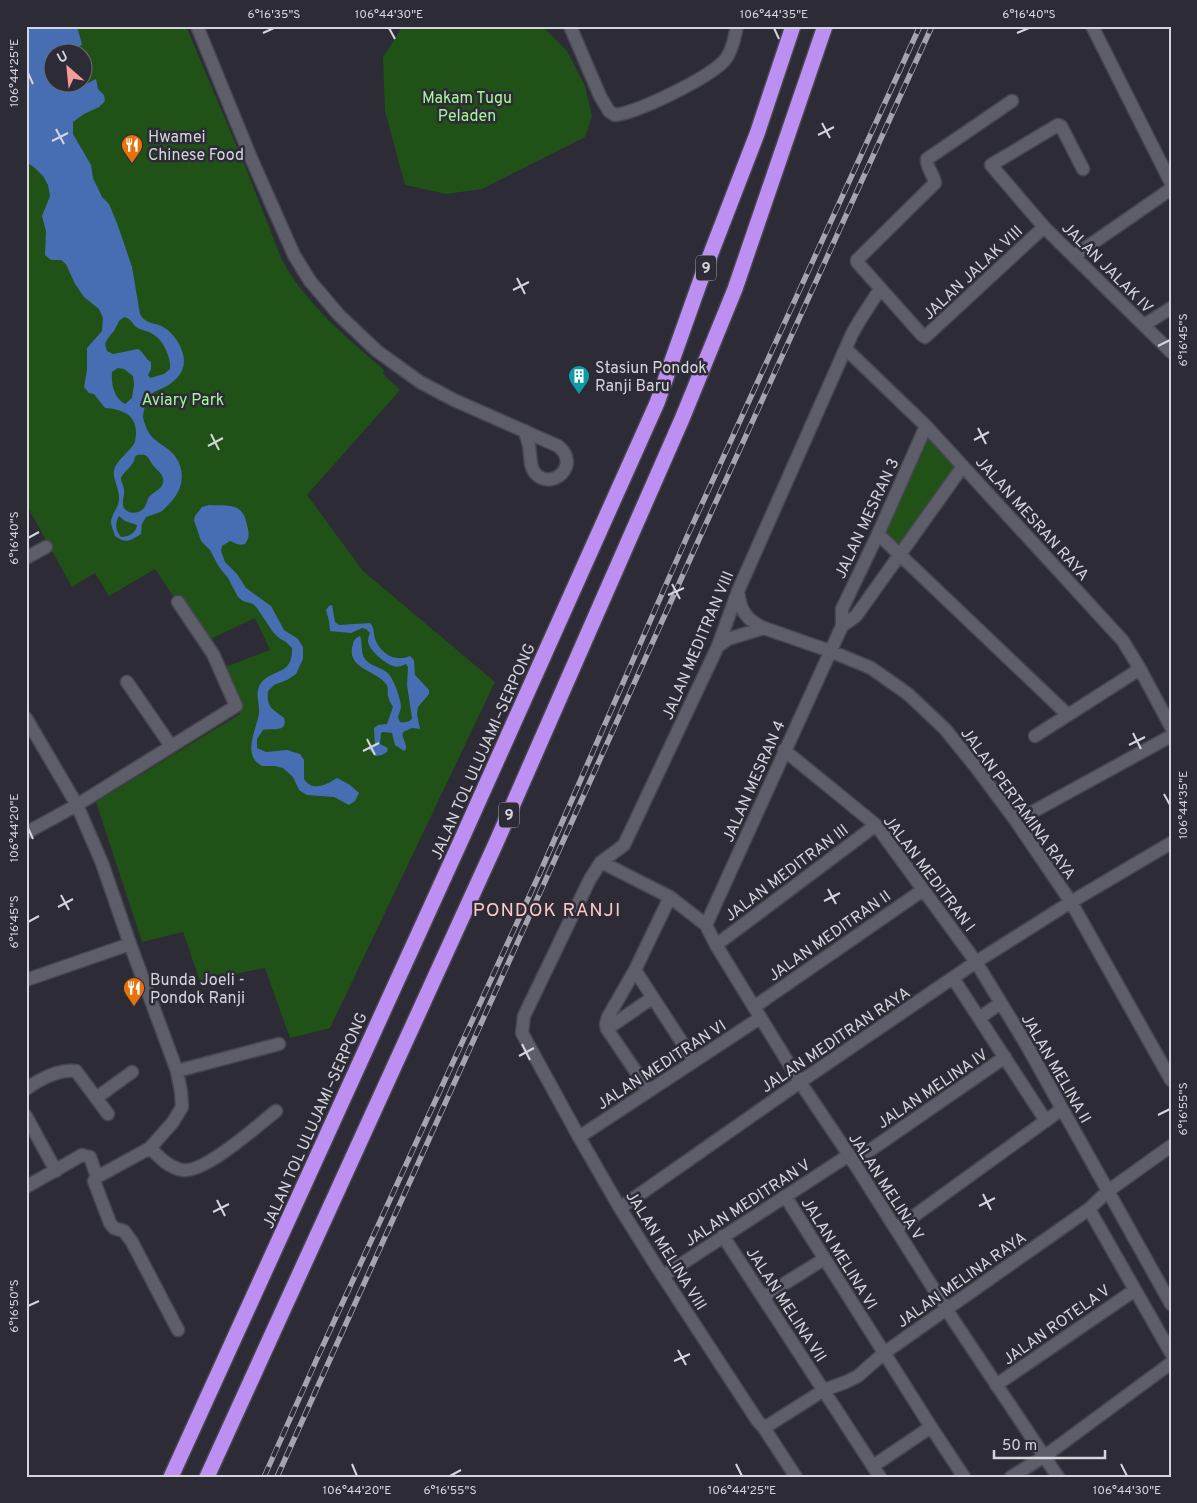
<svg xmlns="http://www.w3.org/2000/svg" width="1197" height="1503" font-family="Overpass,sans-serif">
	<rect width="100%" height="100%" fill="#2c2b36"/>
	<!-- green -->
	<path fill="#205218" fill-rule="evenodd" d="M26 26H186L245 166 282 260C306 304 346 337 384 370L383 374 400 390 307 495 363 571 495 682 330 1028 290 1038 265 968 200 981 183 932 142 942 96 802 240 714 220 669 270 650 255 618 204 642 155 569 109 596 95 573 72 587 26 504ZM52 52H82V82H52Z
		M403 26H542L567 51 585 86 592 116 585 137 482 189 446 194 405 185 385 111 383 57Z
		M928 430 958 466 899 547 883 532Z"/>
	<!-- water -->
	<path fill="#476eb2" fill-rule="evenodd" d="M34 26H77L82 45 66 52H52V82L76 83 78 88 96 79 98 89 104 95 105 101 99 107 84 114 73 122V134L91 165 93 178 102 197 109 204 117 223 132 267 140 314C144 322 151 323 159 325 170 329 180 342 183 354 187 369 178 380 165 387 162 389 157 390 154 392 147 398 144 407 143 416 143 420 145 423 146 427 152 443 166 444 175 456 187 473 182 491 169 504 166 507 164 510 160 512 156 514 151 515 146 517L142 524 141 534C129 541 127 544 115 536 114 532 111 526 111 521 112 514 118 508 119 500 120 490 112 477 114 470 117 459 130 452 135 442 135 441 136 435 136 434 137 415 122 409 105 408L94 394 89 393 84 387 87 370V348L102 331 103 318 99 309 84 297 75 284 66 264 61 260H51L45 255 46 231 42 216 50 196 48 185 43 176 35 168 26 162V32ZM124 317C131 319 132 323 136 327 140 330 150 331 154 335 164 341 171 358 170 369L164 374 150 378 148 375 151 369V362C145 359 144 352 138 349L113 354 107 351 105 344 108 338 114 331 119 321ZM118 368 124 369 133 376 134 384 132 398 125 404C114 398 111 385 112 372ZM137 455C148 454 147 456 152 464 156 470 165 474 163 483 161 490 153 492 149 497 147 501 146 507 142 510 134 516 121 512 123 501 123 497 125 494 124 490 124 486 121 482 121 479 121 473 134 467 135 457ZM119 516 125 521 137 525C136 533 129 537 121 537 115 530 115 524 119 516Z
		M209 505C228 506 243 502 247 525 249 533 250 537 245 544 238 546 236 543 230 541L222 546 221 551 225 562 237 574 246 588 271 606 284 630 298 639 303 647V659L296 674 287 680 274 685 268 691C266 708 273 709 284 718 288 733 273 728 263 730L257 739V748L266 752 287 750 300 754 304 760V779C313 792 326 785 337 778L350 785 359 793 355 801 349 805 334 797 307 795 299 790 293 777 283 768 275 766H262C241 755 257 729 259 713 260 702 254 693 261 683 272 668 293 676 292 648L286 642 279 638 273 632 257 608 253 604 243 601 238 597 228 578 219 567 210 550 201 541 194 520 195 516 202 507Z
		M332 605 335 622 339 625 370 623C375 628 373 635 376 641 382 655 396 662 410 656L414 660 415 675 429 690V694L418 707 417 714 420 729 412 728 403 732C401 738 407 742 406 749L404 751 395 745 392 733 383 732 381 733 380 744 388 748 387 752 382 755 376 756 369 750 370 746 375 745 374 728 378 725 387 724 393 707C391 704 389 700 388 696 387 692 389 688 386 684 377 670 345 669 353 644 354 639 356 638 360 636 363 643 360 652 365 659 369 665 379 667 385 671 393 675 400 697 401 706 401 710 399 713 398 717L400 722C404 723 411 722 412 718L407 685 408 667 406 664C401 666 398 668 394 666 386 665 368 649 368 641 368 638 369 635 370 633L366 629 362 628 351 633 330 631 329 621 326 610 329 606Z"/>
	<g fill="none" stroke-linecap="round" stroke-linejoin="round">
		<!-- minor casing -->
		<g stroke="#46464f" stroke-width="15">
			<path id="minor" d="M570 26 600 96 609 111 615 115C639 112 706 79 723 62 731 55 735 37 737 26
				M1092 26 1171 183
				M1012 101 927 159C926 167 934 175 935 183L857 260V262L922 335 925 337 1044 227
				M1083 169 1061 126 1058 125 991 165 1044 227 1171 352
				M1074 256 1171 189
				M1144 325 1171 308
				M846 349 926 426 1123 641 1140 669 1171 727
				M878 534 1068 715
				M26 558 46 547
				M738 591C740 610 746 620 764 628L830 651 871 668 908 694 945 729 975 766 1016 821 1071 902 1171 1080
				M842 626 856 616 963 466
				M718 646 728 639 764 628
				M127 682 171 746
				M26 718 77 805 102 863 130 944 177 1071 181 1092 182 1107 173 1122 150 1148 97 1177 94 1181 110 1223 114 1228 124 1231 132 1242 178 1330
				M1035 736 1140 669
				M784 750 876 825 976 962 1026 1044 1171 1304
				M1016 821 1171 736
				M26 833 77 805 236 706 213 654 178 602
				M601 862 670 897 706 925 716 945 800 1082 849 1155 954 1321 1058 1477
				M706 925 842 626V609L878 534 926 426
				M716 945 876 825
				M635 970 694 1061
				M953 978 1046 1121
				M26 980 130 944
				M754 1007 923 890
				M979 1018 1001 1003
				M607 1029 652 998
				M177 1071 279 1044
				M26 1089C40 1079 59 1069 76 1071L108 1114
				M649 1091 607 1029 606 1024 608 1017 635 970 670 897
				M96 1098 132 1072
				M26 1116 56 1171
				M579 1137 760 1018
				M150 1148C159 1157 168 1167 182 1170 204 1174 257 1126 276 1111
				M853 1162 1005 1057
				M26 1187 82 1155 90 1157 97 1177
				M785 1196 931 1427 964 1477
				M620 1208 800 1082 976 962 1071 902 1171 843
				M1089 1209 1171 1353
				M896 1229 1062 1109
				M723 1236 880 1477
				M663 1276 849 1155
				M763 1297 824 1259
				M996 1385 1135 1290
				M764 1428 824 1390 846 1382 858 1376 884 1353 1089 1209 1108 1191 1171 1146
				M873 1466 931 1427
				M796 1477 764 1428 757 1420 655 1264 620 1208 579 1137 522 1033 524 1016 590 879 601 862 624 845 718 646 738 591 852 334 860 320 880 289
				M1011 1477 1045 1456 1171 1363"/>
		</g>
		<!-- tertiary casing -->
		<g stroke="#46464f" stroke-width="15">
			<path id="tertiary" d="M197 26 251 158 294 255 310 281 339 315 377 351 420 382 454 400 558 446C582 465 551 492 535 473 529 466 531 455 529 446 528 441 526 436 525 431"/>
		</g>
		<!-- motorway casing -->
		<g stroke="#46464f" stroke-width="18">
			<path id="motorway" d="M171 1477 463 836 657 403 701 279 757 134 793 26
				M207 1477 496 843 682 419 735 289 825 26"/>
		</g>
		<!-- minor -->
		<use href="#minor" stroke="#5e5e6a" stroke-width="12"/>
		<!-- tertiary -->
		<use href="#tertiary" stroke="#5e5e6a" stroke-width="12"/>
		<!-- motorway -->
		<use href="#motorway" stroke="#be8ff3" stroke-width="15"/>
		<!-- rail casing -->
		<g stroke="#a5a4ac" stroke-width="5.5">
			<path id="rail" d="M264 1477 320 1352 539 875 686 539 920 26
				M277 1477 695 548 932 26"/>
		</g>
		<!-- rail -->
		<use href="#rail" stroke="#2c2b36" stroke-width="4" stroke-dasharray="11" stroke-linecap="butt"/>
	</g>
	<!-- ticks -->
	<path fill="none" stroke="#d5d5dc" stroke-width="2" d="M389 28 395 39M774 28 779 39M263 33 274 28M1017 33 1029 28M28 73 33 84M822 123 830 138M56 129 64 144M818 135 834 127M52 141 68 133M517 278 525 294M513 290 529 282M1158 346 1170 340M978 428 986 444M211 434 219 450M974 440 989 432M208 446 223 438M28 538 39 532M672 584 680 599M668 595 684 588M1133 733 1141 749M367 739 375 755M1129 745 1145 737M363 751 379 743M1164 794 1170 805M28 828 33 839M828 889 836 904M61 895 69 910M824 901 840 893M58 907 73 899M28 922 39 916M522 1044 530 1060M519 1056 534 1048M1158 1115 1170 1109M983 1194 991 1210M217 1200 225 1216M979 1206 995 1198M213 1212 229 1204M28 1306 39 1301M678 1350 686 1365M674 1361 690 1354M352 1464 357 1476M736 1464 742 1476M1121 1464 1127 1476M450 1476 461 1470"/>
	<!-- icons -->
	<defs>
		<g id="restaurant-pin" transform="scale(1.125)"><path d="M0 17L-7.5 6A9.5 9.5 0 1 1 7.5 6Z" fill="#e8710a" stroke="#2c2b36"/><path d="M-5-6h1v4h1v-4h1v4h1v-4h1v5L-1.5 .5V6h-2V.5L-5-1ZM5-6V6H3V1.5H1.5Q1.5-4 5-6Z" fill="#fff"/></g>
		<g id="building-pin" transform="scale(1.125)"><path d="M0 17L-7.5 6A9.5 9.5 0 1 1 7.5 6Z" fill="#0f9aa8" stroke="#2c2b36"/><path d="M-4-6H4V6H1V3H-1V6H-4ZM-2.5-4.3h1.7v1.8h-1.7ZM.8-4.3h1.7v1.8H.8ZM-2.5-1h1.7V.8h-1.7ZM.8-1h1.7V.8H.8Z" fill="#fff"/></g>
	</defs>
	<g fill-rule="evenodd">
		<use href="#restaurant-pin" x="132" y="145"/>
		<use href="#building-pin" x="579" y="376"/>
		<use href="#restaurant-pin" x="134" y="988"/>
	</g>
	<g text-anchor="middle" stroke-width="5" stroke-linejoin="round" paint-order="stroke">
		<!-- shield labels -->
		<g fill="#2c2b36" stroke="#a2a2aa" stroke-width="1">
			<rect x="696" y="255.5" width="20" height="25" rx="4"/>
			<rect x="499" y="802.5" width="20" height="25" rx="4"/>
		</g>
		<g font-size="15" font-weight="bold" fill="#d5d5dc">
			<text x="706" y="273">9</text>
			<text x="509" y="820">9</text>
		</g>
		<!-- park labels -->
		<g font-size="16" fill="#a7f69a" stroke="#2c2b36">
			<text x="467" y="103">Makam Tugu<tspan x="467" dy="18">Peladen</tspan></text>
			<text x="183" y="405">Aviary Park</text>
		</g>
		<!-- poi labels -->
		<g font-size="16" fill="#d5d5dc" stroke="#2c2b36" text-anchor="start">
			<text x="148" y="142">Hwamei<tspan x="148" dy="18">Chinese Food</tspan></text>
			<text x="595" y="373">Stasiun Pondok<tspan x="595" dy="18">Ranji Baru</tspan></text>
			<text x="150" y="985">Bunda Joeli -<tspan x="150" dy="18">Pondok Ranji</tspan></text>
		</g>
		<!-- street labels -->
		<g font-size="16" fill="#d5d5dc" stroke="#2c2b36">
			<text transform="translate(1108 267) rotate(45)" y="6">JALAN JALAK IV</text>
			<text transform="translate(972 272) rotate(-43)" y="6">JALAN JALAK VIII</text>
			<text transform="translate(866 518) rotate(-65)" y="6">JALAN MESRAN 3</text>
			<text transform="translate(1033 518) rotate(48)" y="6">JALAN MESRAN RAYA</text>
			<text transform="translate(697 645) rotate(-67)" y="6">JALAN MEDITRAN VIII</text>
			<text transform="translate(482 751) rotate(-66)" y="6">JALAN TOL ULUJAMI–SERPONG</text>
			<text transform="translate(753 781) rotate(-66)" y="6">JALAN MESRAN 4</text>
			<text transform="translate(1019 803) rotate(54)" y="6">JALAN PERTAMINA RAYA</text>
			<text transform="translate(786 872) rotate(-37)" y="6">JALAN MEDITRAN III</text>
			<text transform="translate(930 873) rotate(53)" y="6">JALAN MEDITRAN I</text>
			<text transform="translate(829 935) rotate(-35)" y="6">JALAN MEDITRAN II</text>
			<text transform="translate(835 1039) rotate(-34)" y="6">JALAN MEDITRAN RAYA</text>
			<text transform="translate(661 1064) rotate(-33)" y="6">JALAN MEDITRAN VI</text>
			<text transform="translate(1057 1068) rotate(60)" y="6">JALAN MELINA II</text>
			<text transform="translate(932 1088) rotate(-34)" y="6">JALAN MELINA IV</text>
			<text transform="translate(314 1120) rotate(-66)" y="6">JALAN TOL ULUJAMI–SERPONG</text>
			<text transform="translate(887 1186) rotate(57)" y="6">JALAN MELINA V</text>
			<text transform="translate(747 1202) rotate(-33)" y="6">JALAN MEDITRAN V</text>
			<text transform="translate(667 1250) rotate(58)" y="6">JALAN MELINA VIII</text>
			<text transform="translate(840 1253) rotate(58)" y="6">JALAN MELINA VI</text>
			<text transform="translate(961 1279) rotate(-35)" y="6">JALAN MELINA RAYA</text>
			<text transform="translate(787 1304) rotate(57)" y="6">JALAN MELINA VII</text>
			<text transform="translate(1056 1324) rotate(-35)" y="6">JALAN ROTELA V</text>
		</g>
		<!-- quarter labels -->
		<g font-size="19" letter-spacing="1" fill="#fecac7" stroke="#2c2b36">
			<text x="547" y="916">PONDOK RANJI</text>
		</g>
	</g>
	<!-- border -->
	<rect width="1197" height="1503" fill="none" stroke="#2c2b36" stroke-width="55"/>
	<!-- north arrow -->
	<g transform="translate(68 68) rotate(333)"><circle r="24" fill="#2c2b36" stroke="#706f78"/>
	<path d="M0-4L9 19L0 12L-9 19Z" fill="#f59b99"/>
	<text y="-8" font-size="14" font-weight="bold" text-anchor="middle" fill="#d5d5dc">U</text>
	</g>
	<!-- scale -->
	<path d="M994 1450v8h111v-8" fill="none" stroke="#d5d5dc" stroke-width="2.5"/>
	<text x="1002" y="1450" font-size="15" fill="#d5d5dc" stroke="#2c2b36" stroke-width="4" paint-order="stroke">50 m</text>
	<rect x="28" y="28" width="1142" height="1448" fill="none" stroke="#d5d5dc" stroke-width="2"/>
	<g font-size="12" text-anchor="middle" fill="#d5d5dc">
		<text x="274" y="18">6°16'35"S</text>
		<text x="389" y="18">106°44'30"E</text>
		<text x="774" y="18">106°44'35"E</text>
		<text x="1029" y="18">6°16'40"S</text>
		<text transform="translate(14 73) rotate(-90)" y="4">106°44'25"E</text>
		<text transform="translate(1183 340) rotate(-90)" y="4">6°16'45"S</text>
		<text transform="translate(14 538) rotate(-90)" y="4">6°16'40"S</text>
		<text transform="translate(1183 805) rotate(-90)" y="4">106°44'35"E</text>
		<text transform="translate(14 828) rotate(-90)" y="4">106°44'20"E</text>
		<text transform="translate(14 922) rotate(-90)" y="4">6°16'45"S</text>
		<text transform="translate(1183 1109) rotate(-90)" y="4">6°16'55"S</text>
		<text transform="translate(14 1306) rotate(-90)" y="4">6°16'50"S</text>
		<text x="357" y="1494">106°44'20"E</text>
		<text x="450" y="1494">6°16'55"S</text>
		<text x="742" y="1494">106°44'25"E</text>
		<text x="1127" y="1494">106°44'30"E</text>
	</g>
</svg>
